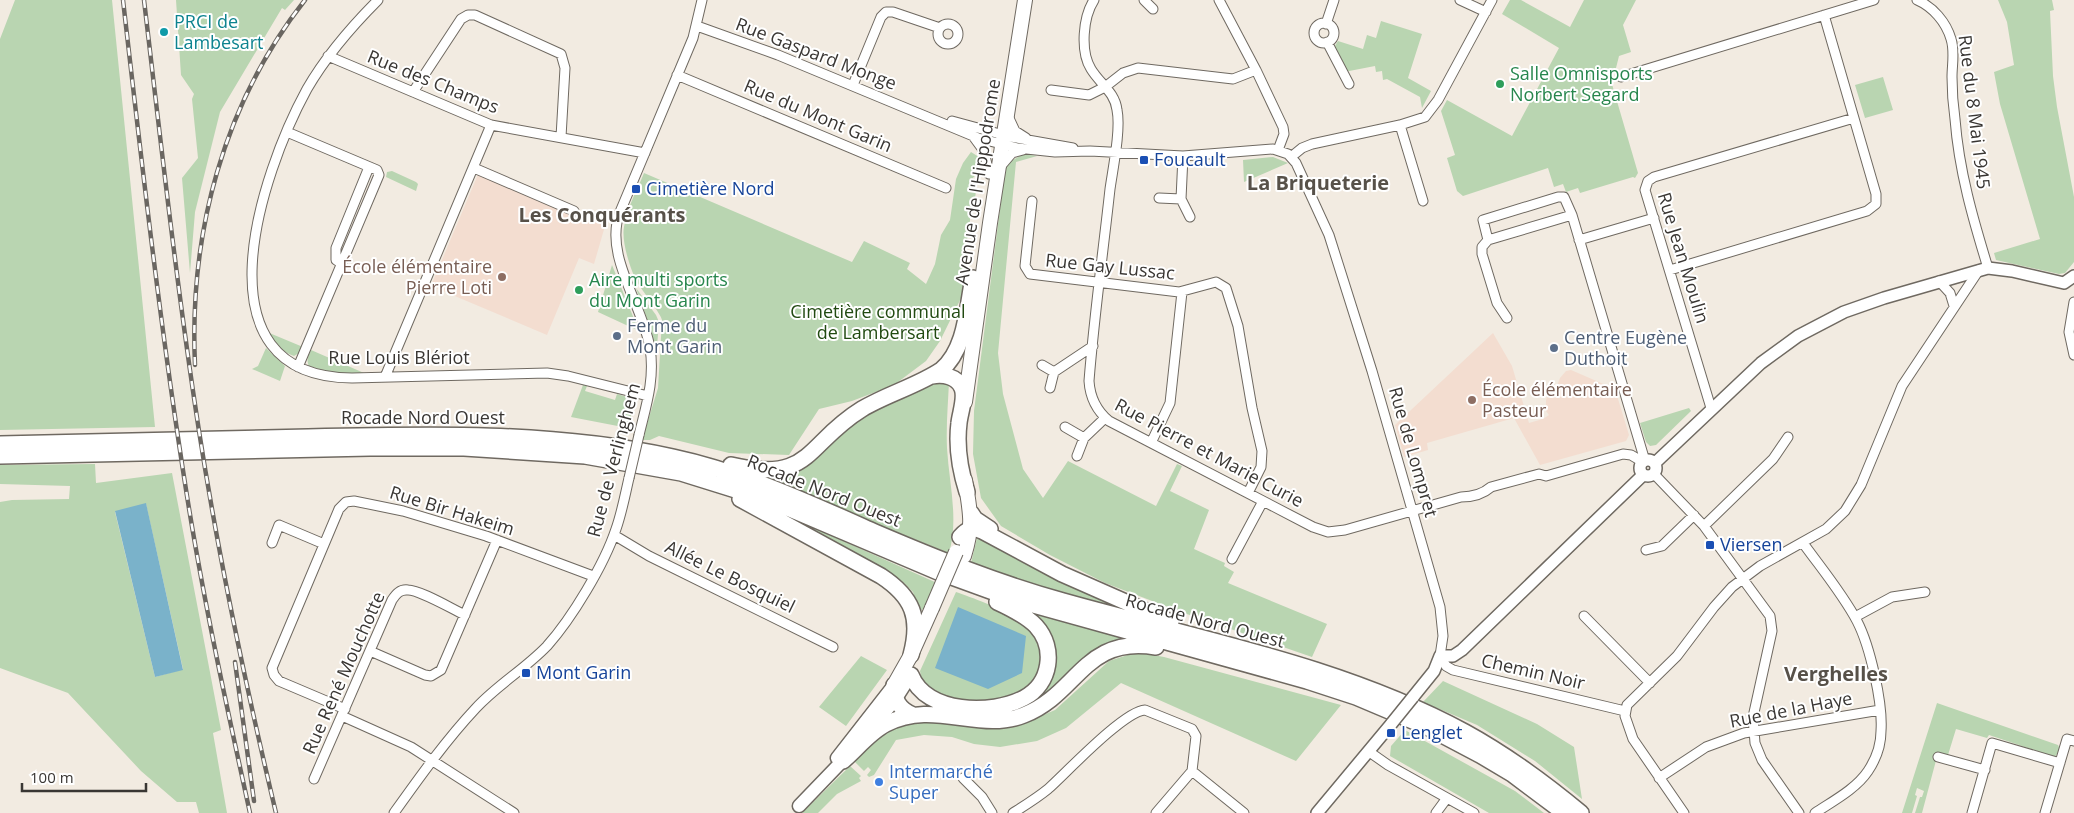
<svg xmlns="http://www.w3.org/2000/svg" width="2074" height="813" font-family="'Open Sans',sans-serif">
	<rect width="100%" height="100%" fill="#f2ebe1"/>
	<!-- education -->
	<path fill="#f3ddd0" d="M479 172 605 226 594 264 579 258 547 335 431 286Z
		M1493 333 1512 366 1529 423 1543 419 1549 415 1546 411V400L1549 392 1555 391 1560 378 1566 371 1571 370 1615 389 1629 435 1626 441 1540 465 1514 418 1427 443 1428 450 1404 457 1395 425Z"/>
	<!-- green -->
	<path fill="#b9d5b1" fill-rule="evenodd" d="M15 0H112L155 427 0 430V39Z
		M176 0H294L285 10 282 8 220 112 195 212 190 273 182 178 198 158 192 99 194 94 181 75Z
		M1510 0H1521L1570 27 1584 0H1636L1623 25 1631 52 1619 56 1616 68 1609 74 1638 173 1635 178 1633 177 1580 193 1578 188 1566 192 1563 184 1554 187 1548 168 1463 196 1457 191 1447 158 1455 155 1441 111 1447 100 1512 136 1559 48 1502 14Z
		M1998 0H2052L2054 10 2050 11 2053 76 2057 107 2074 197V262L2065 273 2059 274 1996 260 1994 253 2040 239 2000 104 1994 72 2014 65 2007 22Z
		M1381 21 1422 34 1408 78 1431 91 1422 108 1420 97 1387 79 1383 80 1382 71 1376 72 1375 66 1344 72 1333 49 1338 41 1363 49 1367 35 1376 38Z
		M1883 77 1893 110 1865 118 1855 85Z
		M971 152 982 159 980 170 972 179 976 192 973 209 970 211V227L965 248V290L940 341 926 361 894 385 852 401 819 409 789 455 729 453 659 436 650 440H642L658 388 662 320C661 314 644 293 639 285 631 273 621 241 624 227 627 208 637 190 644 173L852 262 864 241 910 263 907 269 926 284 935 264 941 235 950 220 956 179 963 163Z
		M1023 154 1037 156 1016 162 998 353 1003 394 1023 469 1043 498 1068 461 1156 506 1177 464 1182 466 1170 491 1209 510 1194 549 1225 563 1224 566 1234 572 1228 583 1327 624 1312 657 1181 612 1105 583 1050 555 1001 526 981 498 973 454 974 411 1005 170 1008 163Z
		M1273 157 1288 163 1244 182 1243 160Z
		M392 171 416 182 418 184 416 191 386 177 387 172Z
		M612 265 639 331 598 312Z
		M636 288 656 315 659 322 656 359 650 328Z
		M267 332 303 347 299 353 294 356C282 352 274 342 267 332Z
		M266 348 285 366 280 381 252 369 258 366Z
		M311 350 364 373H333L309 366C306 360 308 356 311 350Z
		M942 378 949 382C948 404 946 426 947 448 949 483 959 519 949 553L749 473 765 475 867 411Z
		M583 385 587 386 585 391 615 400 617 394 631 398 634 404 628 428 571 417Z
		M1689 408 1691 411 1656 445 1650 446 1646 442 1640 423Z
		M95 464 96 483 172 473 221 730 213 733 227 813H199L196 802H177L141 771 68 693 0 668V502L12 500 69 499 70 486 0 484V465ZM146 504 183 669 155 677 115 512Z
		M758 503 937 583 928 605 919 612 913 592 902 581Z
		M978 534 1056 579 1156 622 1023 582 971 563Z
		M956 592C976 599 1018 614 1031 630 1037 636 1039 647 1040 655 1041 662 1042 671 1038 677 1022 702 978 706 952 699 941 696 931 689 922 682L920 671Z
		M1026 611 1130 639 1032 708 991 713 1050 673Z
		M1137 652 1164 657 1341 705 1296 761 1121 683 1066 728 1037 741 1000 747 974 744 952 737 924 735 896 740 874 775 869 777 867 775 871 770 868 767 864 771 854 761 881 733 913 720 988 726 1020 725 1055 710 1109 661Z
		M861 656 887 670 846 726 819 707Z
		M1443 681 1537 724 1574 747 1582 799 1535 761 1477 725 1423 702Z
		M1937 703 2058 745 2060 749 2055 757 1989 735 1987 738 1956 729 1948 755 1938 753 1922 813H1915L1920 797H1922L1924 791 1917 788 1915 795 1917 796 1912 813H1902Z
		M1405 730 1515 791 1544 813H1489L1390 756 1391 746Z
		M850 766 861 776 859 778 861 781 837 794 818 813H802Z"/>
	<!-- water -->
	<path fill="#7ab2ca" d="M146 503 183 670 155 677 115 511Z
		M958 607 1026 636 1022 673 988 689 935 668Z"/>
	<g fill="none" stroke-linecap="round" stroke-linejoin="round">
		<!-- minor casing -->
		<g stroke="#6f6961" stroke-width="11">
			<path id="minor" d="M378 0C351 27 326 56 307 89 261 173 192 377 352 378L547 373 568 376 648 396
				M1094 0C1083 17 1080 51 1091 69 1100 84 1115 92 1117 110 1121 129 1113 168 1110 189 1103 253 1094 317 1089 381 1090 397 1097 411 1109 421L1313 527 1328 532 1345 530 1461 497C1471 497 1483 494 1491 487L1539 474 1546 476 1623 454 1631 455 1643 462
				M1144 0 1153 9
				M1219 0 1256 70 1283 127 1284 134 1278 150
				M1460 0 1486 12
				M1917 0C1933 7 1946 22 1951 39 1955 51 1952 65 1952 77 1952 91 1953 105 1955 119 1959 171 1973 219 1988 268
				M1314 33a10 10 0 1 1 20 0a10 10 0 1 1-20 0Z
				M1326 24 1334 0
				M938 34a10 10 0 1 1 20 0a10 10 0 1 1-20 0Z
				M697 26 778 55 978 138 1017 148 1055 152 1090 151 1183 156 1273 149 1288 154 1296 163 1329 235 1372 371 1440 607 1443 636 1440 656 1446 666 1453 670 1625 711
				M1327 42 1349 84
				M328 56 491 125 645 153
				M677 75 946 188
				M1621 77 1874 0
				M853 85 881 17 886 12H893L940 28
				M1051 90 1089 95 1105 87 1123 73 1138 68 1233 79 1256 70
				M413 92 461 19 468 15H475L561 54 565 68 561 137
				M1008 116 1015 131 1026 138
				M952 121 1011 137 1073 148
				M1400 125 1423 201
				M287 132 377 170 379 175 298 367
				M973 136 984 151 989 174
				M1291 157 1302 148 1312 144 1400 125 1425 117 1438 100 1492 0
				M1000 167 1012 153 1023 150
				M474 168 574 211
				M1159 198 1181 199 1183 156
				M1181 199 1190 217
				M1032 201 1025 266 1030 274 1179 292 1216 282 1226 288 1238 326 1252 408 1262 451 1261 467 1248 493
				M1572 215 1645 461
				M1488 240 1483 220 1558 197H1564L1572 215 1488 240 1482 247V254L1497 303 1507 318
				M1579 240 1654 218
				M342 264 336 260V248L369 167
				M1670 270 1867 211 1876 204V194L1824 15
				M1939 281 1950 293 1954 306
				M2074 302 2069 332 2074 355
				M1042 365 1054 372 1093 346
				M385 377 491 125
				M1050 388 1054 372
				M1711 408 1645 190 1648 181 1654 177 1854 118
				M1065 427 1084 438 1105 418
				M639 435C646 406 655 379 650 348 643 305 603 255 620 212L693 38 702 0
				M1151 443 1170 403 1182 292
				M1077 456 1084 438
				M1654 474 1704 526 1770 616 1772 631 1753 717 1755 743 1762 760 1799 813
				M1704 526 1773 459 1788 437
				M614 535 649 556 833 647
				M272 543 279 525 324 544
				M1803 543C1821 568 1842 593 1857 621 1870 646 1883 703 1881 731 1881 745 1876 759 1868 771 1856 789 1833 801 1815 813
				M1646 550 1662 546 1694 515
				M1232 559 1263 501
				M1584 616 1650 683
				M1855 617 1892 597 1925 592
				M370 651 425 675 431 676 441 670 497 540
				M345 709 279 681 274 675 272 668 339 509 346 502 354 501 403 511 486 536 593 576
				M342 716 411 747 514 813
				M1368 751 1388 765 1474 813
				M1938 757 1985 770
				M1192 771 1244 813
				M963 778 982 797 992 813
				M1659 778 1706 747 1744 733 1880 710
				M314 779 392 600C396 594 400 589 408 590 420 590 452 609 465 615
				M394 813C419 778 446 740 476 708 497 685 525 669 547 646 572 618 604 565 616 529 622 512 625 495 629 478
				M1013 813C1024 806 1037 798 1048 789 1066 773 1124 711 1145 710L1192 729 1196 736 1192 771 1156 813
				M1436 813 1447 798
				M1684 813 1633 739 1625 716 1627 705 1677 656 1714 607 1732 587 1760 566 1826 529 1845 511 1861 485 1902 386 1979 270
				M1972 813 1992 743 2060 763
				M2045 813 2067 739 2074 741"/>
		</g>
		<!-- tertiary casing -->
		<g stroke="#6f6961" stroke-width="14">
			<path id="tertiary" d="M1640 468a8 8 0 1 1 16 0a8 8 0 1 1-16 0Z
				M1655 463 1761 363 1798 336 1844 312 1884 298 1988 268 2012 271 2064 283 2074 276
				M1413 697 1434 671 1440 656H1453L1462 650 1643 475
				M1317 813 1392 723"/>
		</g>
		<!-- secondary casing -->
		<g stroke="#6f6961" stroke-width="15">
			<path id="secondary" d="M869 731 895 700 911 675
				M837 758 894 685
				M799 806 849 754"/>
		</g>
		<!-- primary casing -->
		<g stroke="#6f6961" stroke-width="16">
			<path id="primary" d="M965 402 990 223 1025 0
				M964 556C974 525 970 511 965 480
				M894 685 911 655 932 608"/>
		</g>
		<!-- trunk casing -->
		<g stroke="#6f6961" stroke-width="18">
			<path id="trunk" d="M932 376C943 374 957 376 962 388 966 398 960 413 959 423 956 447 960 470 967 492
				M0 444C103 442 205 439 308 437 429 434 553 431 673 457 743 472 810 503 875 532 936 558 998 583 1063 601 1198 639 1341 665 1465 732 1507 755 1545 783 1581 813
				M0 456 370 448H464L585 456 681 473 771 501 938 572 1015 600 1307 681 1356 697 1427 727 1480 755 1512 774 1564 813
				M731 465C812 484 805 444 862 409 887 394 917 386 941 370 966 350 967 307 973 278
				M740 499 881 576C913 597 921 618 911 655
				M971 513 975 519 990 529
				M960 537C967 529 972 527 982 531L1062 574 1171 622
				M911 675C926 714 992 715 1024 698 1051 684 1056 648 1036 626 1025 615 1010 608 997 602
				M894 685C894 700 899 709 913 715
				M843 761C857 749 870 732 886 724 934 699 979 733 1024 715 1078 694 1084 635 1156 647"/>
		</g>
		<!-- minor -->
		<use href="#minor" stroke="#fff" stroke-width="9"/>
		<!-- tertiary -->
		<use href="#tertiary" stroke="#fff" stroke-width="11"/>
		<!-- secondary -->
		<use href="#secondary" stroke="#fff" stroke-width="12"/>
		<!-- primary -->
		<use href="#primary" stroke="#fff" stroke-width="14"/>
		<!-- trunk -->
		<use href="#trunk" stroke="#fff" stroke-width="15"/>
		<!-- rail casing -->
		<g stroke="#6a6661" stroke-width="4.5">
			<path id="rail" d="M123 0C142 166 161 332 187 496 204 603 227 708 250 813
				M144 0C161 144 177 288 199 431 219 560 246 687 276 813
				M195 365C189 234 223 104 305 0
				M235 662 254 801"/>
		</g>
		<!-- rail -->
		<use href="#rail" stroke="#fff" stroke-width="2.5" stroke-dasharray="8" stroke-linecap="butt"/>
		<!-- minor-bridge casing -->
		<g stroke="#6f6961" stroke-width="11" stroke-linecap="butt">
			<path id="minor-bridge" d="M629 478 639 435"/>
		</g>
		<!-- tertiary-bridge casing -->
		<g stroke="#6f6961" stroke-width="14" stroke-linecap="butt">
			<path id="tertiary-bridge" d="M1392 723 1413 697"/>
		</g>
		<!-- primary-bridge casing -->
		<g stroke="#6f6961" stroke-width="16" stroke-linecap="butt">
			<path id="primary-bridge" d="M932 608 956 552"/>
		</g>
		<!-- minor-bridge -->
		<use href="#minor-bridge" stroke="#fff" stroke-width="9"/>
		<!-- tertiary-bridge -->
		<use href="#tertiary-bridge" stroke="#fff" stroke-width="11"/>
		<!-- primary-bridge -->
		<use href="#primary-bridge" stroke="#fff" stroke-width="14"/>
	</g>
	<!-- markers -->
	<circle fill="#0f9aa8" stroke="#fff" stroke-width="2" cx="164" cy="32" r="5"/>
	<g fill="#2e9e5b" stroke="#fff" stroke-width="2">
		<circle cx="1500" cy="84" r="5"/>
		<circle cx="579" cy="290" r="5"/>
	</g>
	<g fill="#1a4fb4" stroke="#fff" stroke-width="2">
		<rect x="1139" y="155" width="10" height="10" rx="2.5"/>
		<rect x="631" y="184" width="10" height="10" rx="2.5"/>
		<rect x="1705" y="540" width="10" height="10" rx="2.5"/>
		<rect x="521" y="668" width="10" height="10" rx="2.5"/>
		<rect x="1386" y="728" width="10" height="10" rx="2.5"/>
	</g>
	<g fill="#8d6e63" stroke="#fff" stroke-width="2">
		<circle cx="502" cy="277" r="5"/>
		<circle cx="1472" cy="400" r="5"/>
	</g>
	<g fill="#5c6f8a" stroke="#fff" stroke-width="2">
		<circle cx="617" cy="336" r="5"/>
		<circle cx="1554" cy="348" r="5"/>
	</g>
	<circle fill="#3f7fe0" stroke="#fff" stroke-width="2" cx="879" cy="782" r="5"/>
	<g text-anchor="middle" stroke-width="4" stroke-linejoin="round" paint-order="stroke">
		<!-- culture labels -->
		<g font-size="18" fill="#0d838f" stroke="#fff" text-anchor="start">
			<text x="174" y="28">PRCI de<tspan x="174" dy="21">Lambesart</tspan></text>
		</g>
		<!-- street labels -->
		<g font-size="18" fill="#393633" stroke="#fff">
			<text transform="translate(816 54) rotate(21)" y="6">Rue Gaspard Monge</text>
			<text transform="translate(433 82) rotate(22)" y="6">Rue des Champs</text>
			<text transform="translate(1974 112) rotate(83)" y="6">Rue du 8 Mai 1945</text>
			<text transform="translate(818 116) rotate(23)" y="6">Rue du Mont Garin</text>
			<text transform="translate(978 182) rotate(-81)" y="6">Avenue de l'Hippodrome</text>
			<text transform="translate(1683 258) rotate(73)" y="6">Rue Jean Moulin</text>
			<text transform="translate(1110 267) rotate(6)" y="6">Rue Gay Lussac</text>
			<text x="399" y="364">Rue Louis Blériot</text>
			<text x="423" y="424">Rocade Nord Ouest</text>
			<text transform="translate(1413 452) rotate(74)" y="6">Rue de Lompret</text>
			<text transform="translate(1209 453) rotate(28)" y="6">Rue Pierre et Marie Curie</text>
			<text transform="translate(614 460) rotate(-75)" y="6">Rue de Verlinghem</text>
			<text transform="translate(824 491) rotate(22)" y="6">Rocade Nord Ouest</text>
			<text transform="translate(452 511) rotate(17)" y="6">Rue Bir Hakeim</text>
			<text transform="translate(730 577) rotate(26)" y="6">Allée Le Bosquiel</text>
			<text transform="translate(1205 621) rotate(15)" y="6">Rocade Nord Ouest</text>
			<text transform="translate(1533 672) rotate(13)" y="6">Chemin Noir</text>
			<text transform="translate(344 673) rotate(-66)" y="6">Rue René Mouchotte</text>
			<text transform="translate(1791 710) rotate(-11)" y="6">Rue de la Haye</text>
		</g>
		<!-- leisure labels -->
		<g font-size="18" fill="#27864d" stroke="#fff" text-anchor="start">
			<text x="1510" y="80">Salle Omnisports<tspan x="1510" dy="21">Norbert Segard</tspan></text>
			<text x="589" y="286">Aire multi sports<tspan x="589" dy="21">du Mont Garin</tspan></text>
		</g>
		<!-- transit labels -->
		<g font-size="18" fill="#164399" stroke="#fff" text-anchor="start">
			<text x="1154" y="166">Foucault</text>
			<text x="646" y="195">Cimetière Nord</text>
			<text x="1720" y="551">Viersen</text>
			<text x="536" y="679">Mont Garin</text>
			<text x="1401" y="739">Lenglet</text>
		</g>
		<!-- education labels -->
		<g font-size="18" fill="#785e54" stroke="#fff" text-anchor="end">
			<text x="492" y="273">École élémentaire<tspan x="492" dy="21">Pierre Loti</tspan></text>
			<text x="1482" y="396" text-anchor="start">École élémentaire<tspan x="1482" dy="21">Pasteur</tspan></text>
		</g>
		<!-- park labels -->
		<g font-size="18" fill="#214a11" stroke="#fff">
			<text x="878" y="318">Cimetière communal<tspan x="878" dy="21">de Lambersart</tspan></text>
		</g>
		<!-- service labels -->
		<g font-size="18" fill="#4e5e75" stroke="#fff" text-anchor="start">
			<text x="627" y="332">Ferme du<tspan x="627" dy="21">Mont Garin</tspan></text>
			<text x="1564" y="344">Centre Eugène<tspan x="1564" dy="21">Duthoit</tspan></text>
		</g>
		<!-- shop labels -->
		<g font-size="18" fill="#366cbe" stroke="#fff" text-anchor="start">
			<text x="889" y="778">Intermarché<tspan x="889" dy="21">Super</tspan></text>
		</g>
		<!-- quarter labels -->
		<g font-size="20" font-weight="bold" fill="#575149" stroke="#fff">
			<text x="1318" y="190">La Briqueterie</text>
			<text x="602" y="222">Les Conquérants</text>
			<text x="1836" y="681">Verghelles</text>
		</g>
	</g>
	<!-- scale -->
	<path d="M22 783v8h124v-8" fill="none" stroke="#393633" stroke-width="2.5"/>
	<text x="30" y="783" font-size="15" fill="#393633" stroke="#ffffff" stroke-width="4" paint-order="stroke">100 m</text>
</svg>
